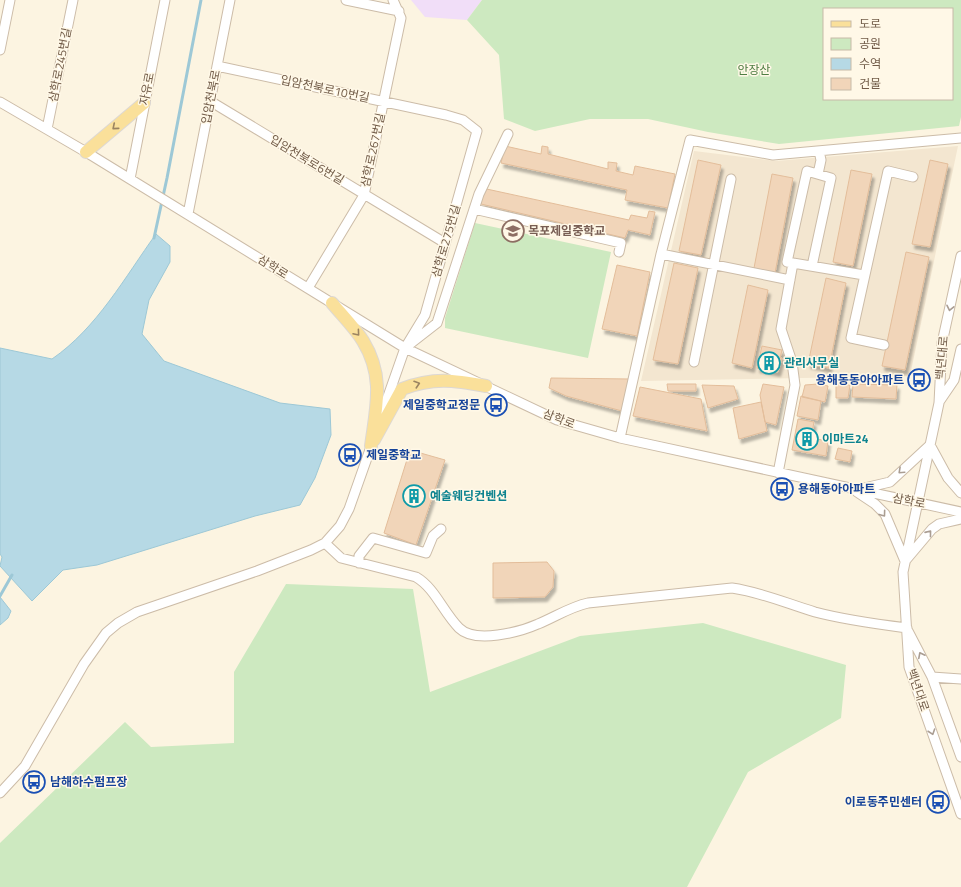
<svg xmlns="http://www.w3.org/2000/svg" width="961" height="887" font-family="'Titillium Web','Noto Sans KR',sans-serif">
	<defs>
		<filter id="shadow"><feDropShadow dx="2.5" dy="4.5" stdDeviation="1" flood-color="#0004"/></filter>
	</defs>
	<rect width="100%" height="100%" fill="#fcf4e1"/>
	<!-- residential -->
	<path fill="#f3e6d0" d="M958 146 910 376 641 381 694 151 776 161Z"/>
	<!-- education -->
	<path fill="#f1def8" d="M411 0H482L467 20 425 17Z"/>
	<!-- green -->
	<path fill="#cde9c0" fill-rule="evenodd" d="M482 0H961V117L959 126 779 144 708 132 648 119H590L535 131 504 119 499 55 467 20ZM824 9H952V99H824Z
		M475 223 611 252 588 358 445 328V318Z
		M286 584 413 589 430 692 580 636 703 623 846 665 841 718 748 772 687 887H0V843L125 722 151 747 234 743V672Z"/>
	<!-- water -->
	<path fill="#b6d9e5" stroke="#9dc8d6" d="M156 234 170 246V262L149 300 142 334 164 361 280 403 330 409 331 435 315 478 300 505 255 516 97 565 63 570 32 601 0 566 2 557 0 554V348L52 359C97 328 125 277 156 234Z
		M0 597 11 611 8 618 0 625Z"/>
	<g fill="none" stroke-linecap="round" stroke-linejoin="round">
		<!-- stream -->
		<path stroke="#9dc8d6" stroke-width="3" d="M154 238 167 178 201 0
			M0 596 12 575"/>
	</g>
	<!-- building -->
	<path fill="#f1d5b9" stroke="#e3bd9a" filter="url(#shadow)" d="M505 146 541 154 542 146 548 147V154L608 169V162L617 163 616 171 633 175 635 166 675 174 668 208 625 200 627 190 501 163Z
		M698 160 721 165 701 255 679 251Z
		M930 160 948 164 930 247 912 244Z
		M851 170 872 174 853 266 833 262Z
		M772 174 793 178 775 273 754 268Z
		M482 188 629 220 631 215 647 218 649 211 655 212 650 235 628 230 625 238 481 204Z
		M906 252 929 257 905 370 882 366Z
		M674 263 698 268 678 364 653 360Z
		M617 265 650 272 637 336 602 329Z
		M826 278 846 283 829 368 808 364Z
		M748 285 768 290 752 368 732 363Z
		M762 346 782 350 780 358H782L778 372 757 368Z
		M551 378 631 379 622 411 566 396 549 388Z
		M667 384H696V391H668Z
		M763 384 784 387 776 425 765 422 760 395Z
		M818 384 828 386 825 402 802 397 805 385Z
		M836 384 850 385 848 398H836Z
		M853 384 897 385 896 399 852 397Z
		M702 385 734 386 738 399 708 408Z
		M640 387 701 399 707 431 633 416Z
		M801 396 821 401 818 420 797 416Z
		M761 402 767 431 739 439 733 408Z
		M798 419 814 422 811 438 828 441 826 456 792 450Z
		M838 448 852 451 850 462 835 459Z
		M410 450 445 460 416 545 384 533Z
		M547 562 554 571 553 587 545 597 493 598V563Z"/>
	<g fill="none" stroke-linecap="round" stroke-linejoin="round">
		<!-- minor casing -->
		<g stroke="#ccbca8" stroke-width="11">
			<path id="minor" d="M346 0 399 11
				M0 50 10 0
				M217 66 446 115 463 120 477 131 425 315 405 348 379 422
				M210 101 445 243
				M0 102 86 152 405 348 557 420 620 438 961 512
				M47 129 73 0
				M818 174 821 160 819 151
				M130 179 165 0
				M474 209 621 243 619 252
				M188 214 230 0
				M661 254 790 280
				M961 256 942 343 939 403 903 572 909 667 961 814
				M812 266 831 178 807 171 787 262 864 275
				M308 288 364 195 401 18 393 0
				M410 344 437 323 479 194 508 134
				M884 345 851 338 888 171 913 177
				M694 362 731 179
				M939 402 954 380 961 349
				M620 438 661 254 690 140 773 155 961 138
				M778 473 795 385 792 362 781 329 793 263
				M860 489 890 482 930 445 948 478 961 493
				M857 492 875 504 885 514 905 561 932 529 939 524 961 519
				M325 543 341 558 416 577C435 588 443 612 459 628 475 644 520 632 538 624 555 617 570 607 588 603L732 588C761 592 788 604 815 612 845 620 876 624 907 628
				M359 563V556L373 538 426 553 433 536 441 529
				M908 631 932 677 961 757
				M932 677 961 679
				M0 793 25 766 84 664 106 633 118 623 137 612 257 571 311 550 325 543 340 526 349 509 373 441"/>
		</g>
		<!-- major casing -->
		<g stroke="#ddd8d3" stroke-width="14">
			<path id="major" d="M86 152 144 103
				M332 303C342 315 355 328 363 341 385 377 376 408 371 446
				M374 440 402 389C433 377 454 380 486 386"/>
		</g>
		<!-- minor -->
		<use href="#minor" stroke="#fff" stroke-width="9"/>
		<!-- major -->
		<use href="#major" stroke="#fae09a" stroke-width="12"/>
	</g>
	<!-- one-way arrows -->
	<defs><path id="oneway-chevron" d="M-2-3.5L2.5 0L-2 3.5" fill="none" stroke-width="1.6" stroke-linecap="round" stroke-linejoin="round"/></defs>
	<g stroke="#9b8461">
		<use href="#oneway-chevron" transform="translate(115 127) rotate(140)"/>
		<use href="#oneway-chevron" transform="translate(357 333) rotate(50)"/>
		<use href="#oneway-chevron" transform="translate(417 384) rotate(-18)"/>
	</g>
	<g stroke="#aa9d92">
		<use href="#oneway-chevron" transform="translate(950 308) rotate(102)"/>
		<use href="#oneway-chevron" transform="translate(901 471) rotate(137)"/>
		<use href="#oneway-chevron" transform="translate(883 514) rotate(54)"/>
		<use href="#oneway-chevron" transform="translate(929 533) rotate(-51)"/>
		<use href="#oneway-chevron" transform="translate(921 655) rotate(-117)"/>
		<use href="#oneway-chevron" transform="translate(932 732) rotate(71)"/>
	</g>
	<!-- icons -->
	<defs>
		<g id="school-ring" transform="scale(1.15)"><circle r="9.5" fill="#fff8e7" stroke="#8d6e63" stroke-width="1.5"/><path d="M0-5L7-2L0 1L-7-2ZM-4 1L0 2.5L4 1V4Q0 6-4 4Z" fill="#8d6e63"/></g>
		<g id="building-ring" transform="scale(1.15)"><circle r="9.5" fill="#fff8e7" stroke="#0f9aa8" stroke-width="1.5"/><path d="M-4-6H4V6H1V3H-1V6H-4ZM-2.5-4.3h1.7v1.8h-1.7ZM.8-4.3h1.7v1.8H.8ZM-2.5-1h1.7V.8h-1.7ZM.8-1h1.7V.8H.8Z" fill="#0f9aa8"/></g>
		<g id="bus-ring" transform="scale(1.15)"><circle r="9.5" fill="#fff8e7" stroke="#1a4fb4" stroke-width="1.5"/><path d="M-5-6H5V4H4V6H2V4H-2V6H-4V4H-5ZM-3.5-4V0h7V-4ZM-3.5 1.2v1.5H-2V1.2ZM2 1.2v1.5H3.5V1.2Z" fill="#1a4fb4"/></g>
	</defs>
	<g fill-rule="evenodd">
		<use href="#school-ring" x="513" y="231"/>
		<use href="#building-ring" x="769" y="363"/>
		<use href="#bus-ring" x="919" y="380"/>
		<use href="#bus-ring" x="496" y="405"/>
		<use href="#building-ring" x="807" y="439"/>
		<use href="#bus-ring" x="350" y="455"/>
		<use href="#bus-ring" x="782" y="489"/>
		<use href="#building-ring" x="414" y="496"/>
		<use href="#bus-ring" x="34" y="782"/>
		<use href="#bus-ring" x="938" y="802"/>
	</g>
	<g text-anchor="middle" stroke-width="3" stroke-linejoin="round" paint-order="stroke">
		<!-- street labels -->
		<g font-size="12" fill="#725c49" stroke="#fff8e7">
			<text transform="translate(60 65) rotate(-79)" y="4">삼학로245번길</text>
			<text transform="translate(147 89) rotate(-79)" y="4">자유로</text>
			<text transform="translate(325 89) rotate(12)" y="4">입암천북로10번길</text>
			<text transform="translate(211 97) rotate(-79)" y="4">입암천북로</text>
			<text transform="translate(373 150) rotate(-78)" y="4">삼학로267번길</text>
			<text transform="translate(307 160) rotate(31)" y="4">입암천북로6번길</text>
			<text transform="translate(446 241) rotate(-74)" y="4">삼학로275번길</text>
			<text transform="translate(273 267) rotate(32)" y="4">삼학로</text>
			<text transform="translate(942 358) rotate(-85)" y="4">백년대로</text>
			<text transform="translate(559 419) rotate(21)" y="4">삼학로</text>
			<text transform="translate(909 501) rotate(11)" y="4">삼학로</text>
			<text transform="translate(918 690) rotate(71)" y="4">백년대로</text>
		</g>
		<!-- park labels -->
		<g font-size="12" fill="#4f7e43" stroke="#fff8e7">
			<text x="754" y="74">안장산</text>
		</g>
		<!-- education labels -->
		<g font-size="12" font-weight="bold" fill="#785e54" stroke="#fff8e7" text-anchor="start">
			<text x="528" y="235">목포제일중학교</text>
		</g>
		<!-- culture labels -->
		<g font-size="12" font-weight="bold" fill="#0d838f" stroke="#fff8e7" text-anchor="start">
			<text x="784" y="367">관리사무실</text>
			<text x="822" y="443">이마트24</text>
			<text x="430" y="500">예술웨딩컨벤션</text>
		</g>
		<!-- transit labels -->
		<g font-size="12" font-weight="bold" fill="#164399" stroke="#fff8e7" text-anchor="end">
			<text x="904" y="384">용해동동아아파트</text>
			<text x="480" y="409">제일중학교정문</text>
			<text x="366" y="459" text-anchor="start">제일중학교</text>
			<text x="798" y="493" text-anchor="start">용해동아아파트</text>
			<text x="50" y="786" text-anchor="start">남해하수펌프장</text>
			<text x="922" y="806">이로동주민센터</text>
		</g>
	</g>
	<!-- legend -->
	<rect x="823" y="8" width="130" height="92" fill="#fff8e7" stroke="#c7baa8"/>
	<rect x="831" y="21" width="20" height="6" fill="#fae09a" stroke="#c7baa8"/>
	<text x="859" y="28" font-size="12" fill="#725c49">도로</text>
	<rect x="831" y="38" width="20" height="12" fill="#cde9c0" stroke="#c7baa8"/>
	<text x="859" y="48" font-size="12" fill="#725c49">공원</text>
	<rect x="831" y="58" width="20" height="12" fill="#b6d9e5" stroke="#c7baa8"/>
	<text x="859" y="68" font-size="12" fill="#725c49">수역</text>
	<rect x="831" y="78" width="20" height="12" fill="#f1d5b9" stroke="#c7baa8"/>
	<text x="859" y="88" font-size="12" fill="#725c49">건물</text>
</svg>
